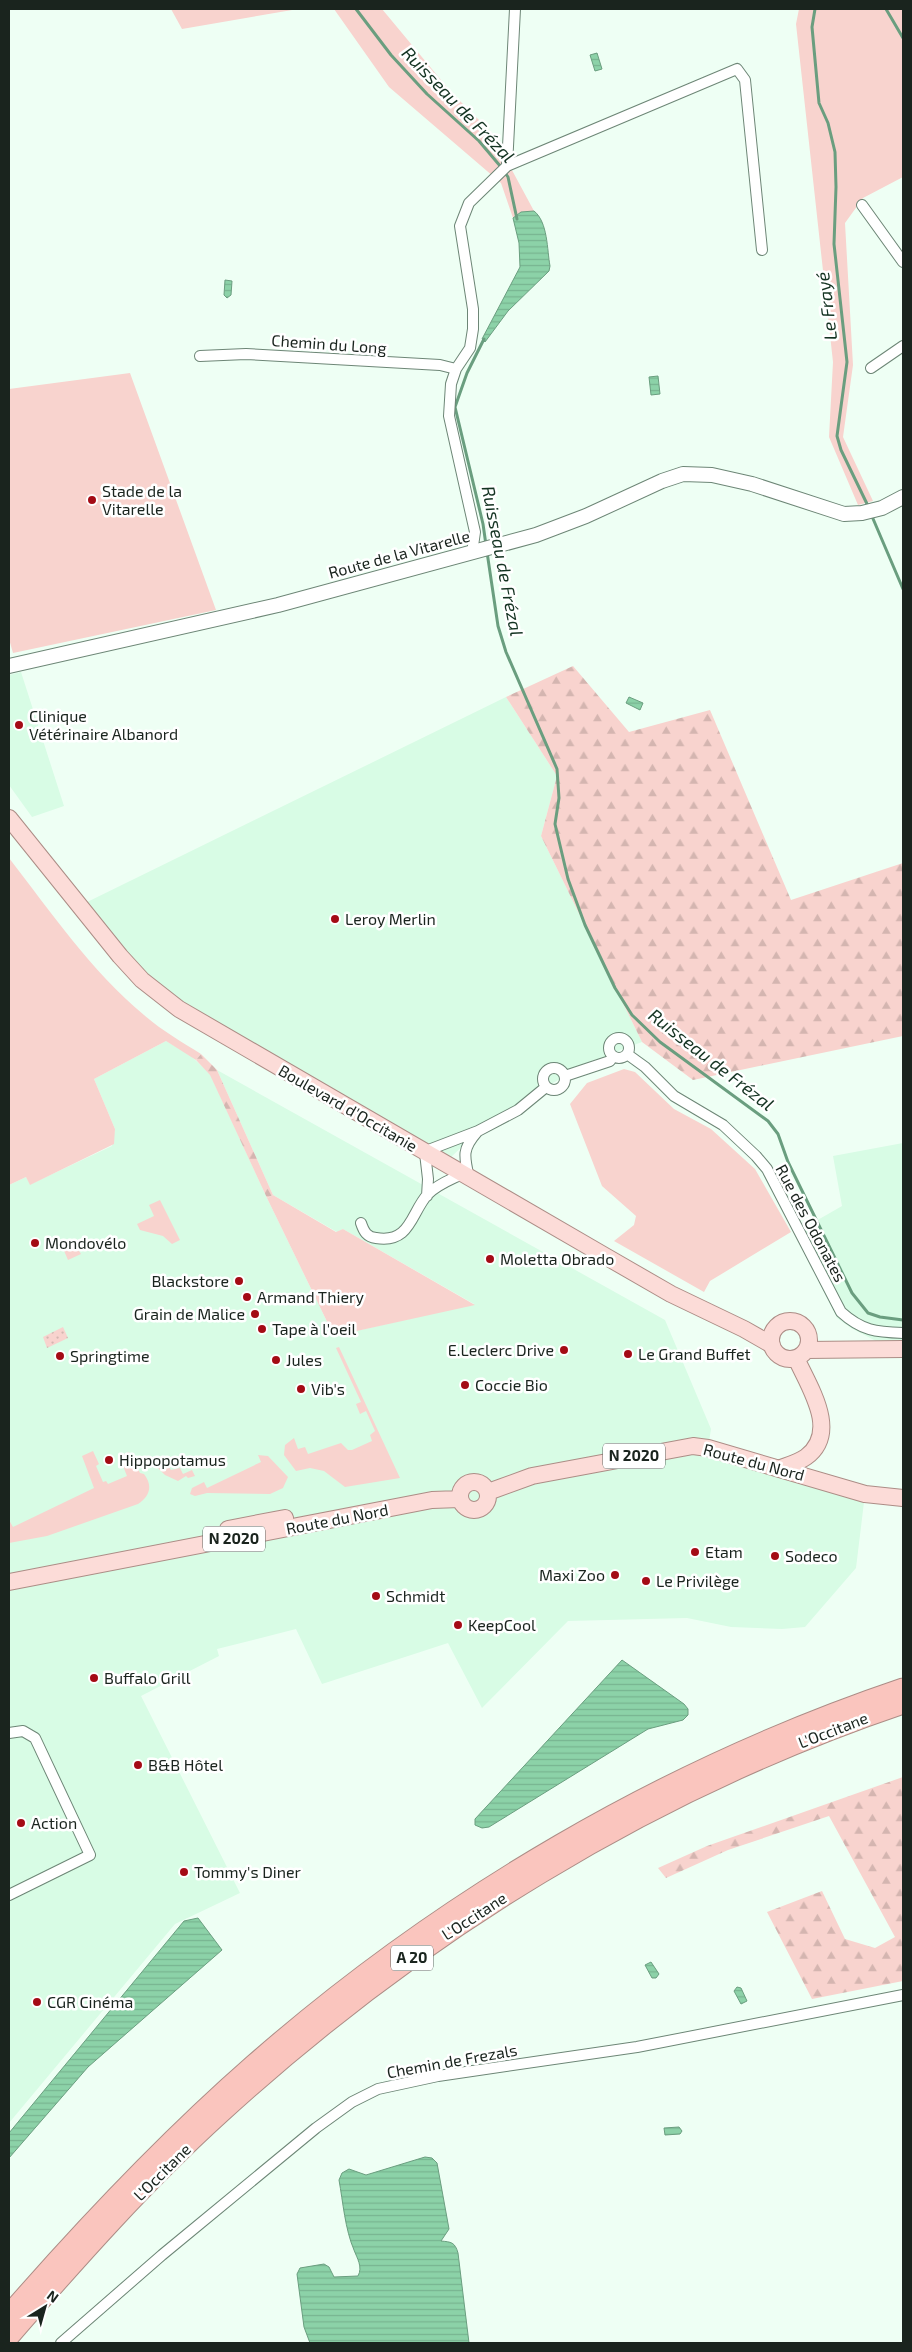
<svg xmlns="http://www.w3.org/2000/svg" width="912" height="2352" font-family="'Exo 2',sans-serif">
	<defs>
		<pattern id="forest-firs" width="22" height="20" patternUnits="userSpaceOnUse" patternTransform="scale(1.25)"><rect width="22" height="20" fill="#f8d3ce"/><path d="M5 1l3.5 6h-7zM16 11l3.5 6h-7z" fill="#d4b5b0"/></pattern>
		<pattern id="park-dots" width="8" height="8" patternUnits="userSpaceOnUse" patternTransform="scale(1.25)"><rect width="8" height="8" fill="#f8d3ce"/><path d="M2 2h.1M6 6h.1" fill="none" stroke="#d4b5b0" stroke-width="1.8" stroke-linecap="round"/></pattern>
		<pattern id="water-rules" width="6" height="5" patternUnits="userSpaceOnUse" patternTransform="scale(1.25)"><rect width="6" height="5" fill="#8cd2a8"/><path d="M0 2.5h6" fill="none" stroke="#78b490"/></pattern>
	</defs>
	<rect width="100%" height="100%" fill="#eefff4"/>
	<!-- built -->
	<path fill="#d8fce5" d="M21 672 64 806 32 817 9 785V675Z
		M506 697 557 776 541 836 642 1042 620 1050 613 1056 593 1060 546 1087 478 1131 444 1164 179 1009 79 906Z
		M166 1041 190 1055 210 1074 267 1198 334 1336 474 1304 343 1229 337 1232 273 1195 217 1070 665 1320 711 1429 708 1448 865 1494 856 1568 805 1627 782 1629 731 1627 687 1618 568 1621 482 1708 448 1643 322 1684 296 1629 217 1649 219 1656 141 1696 240 1893 175 1924 9 2123V1185L26 1177 31 1184 112 1146 115 1129 94 1079Z
		M903 1143V1342L890 1343 876 1341 851 1328 837 1318 795 1233 842 1206 833 1156Z"/>
	<!-- green -->
	<path fill="#f8d3ce" d="M171 9H298L182 29Z
		M334 9H382L451 92 492 133 534 211 521 212 513 218 501 183 389 87Z
		M799 9H903V177L863 198 845 223 853 365 843 437 873 501 858 505 829 437 833 362 796 24Z
		M130 373 216 610 13 653 9 639V389Z
		M9 858C51 912 91 971 144 1015 161 1030 182 1042 201 1054L196 1060 166 1041 94 1079 115 1129 114 1144 30 1185 26 1177 9 1185Z
		M624 1069 635 1072 674 1109 711 1129 755 1169 791 1232 710 1281 704 1292 614 1241 634 1225 636 1216 602 1186 570 1104 587 1083Z
		M273 1195 336 1232 343 1229 475 1305 334 1336 267 1198Z
		M160 1200 180 1240 172 1244 163 1236 140 1230 137 1224 154 1216 149 1205Z
		M73 1241 81 1254 68 1260 62 1246Z
		M339 1347 400 1478 345 1487 324 1471 310 1468 296 1471 284 1455 285 1445 294 1438 298 1449 305 1447 308 1454 341 1443 348 1450H352L372 1441 370 1435 375 1431 366 1411 360 1414 356 1404 361 1402 336 1348Z
		M93 1451 99 1464 96 1466 103 1482 106 1481 108 1484 127 1476 119 1456 129 1452 140 1473 144 1474C153 1486 150 1496 138 1504L47 1536 9 1543V1520L13 1527 94 1488 82 1456Z
		M258 1455 268 1456 288 1477 283 1488 270 1494 207 1493 195 1496 190 1494 192 1488 204 1482 207 1488 261 1462Z
		M164 1459 171 1470 180 1468 183 1474 192 1470 195 1476 188 1478 186 1476 178 1481 165 1475 154 1464Z"/>
	<!-- forest -->
	<path fill="url(#forest-firs)" d="M573 666 629 732 710 710 791 900 903 863V1036L693 1080 642 1042 541 836 557 776 506 697Z
		M201 1054 217 1070 273 1195 267 1198 210 1075 196 1060Z
		M903 1777V1981L812 1999 767 1912 822 1891 845 1939 875 1948 895 1937 829 1816 728 1850 666 1878 658 1868 707 1846Z"/>
	<!-- park -->
	<path fill="url(#park-dots)" d="M63 1327 68 1338 47 1348 43 1337Z"/>
	<!-- water -->
	<path fill="url(#water-rules)" stroke="#6a9e7f" d="M597 53 602 69 595 71 590 55Z
		M534 211C548 222 547 250 550 266L549 271 508 311 485 342 482 339 520 267 519 243 513 218 521 212Z
		M225 280 232 281 231 295 227 298 224 295Z
		M658 376 660 394 651 395 649 377Z
		M629 697 643 703 640 710 626 703Z
		M622 1660 684 1704 688 1709V1715L683 1720 648 1729 489 1827 482 1828 475 1825V1819Z
		M198 1918 222 1950 88 2067 9 2158V2133L184 1921Z
		M651 1962 659 1974 656 1978H652L645 1965Z
		M737 1987 741 1988 747 2001 741 2004 734 1991Z
		M679 2127 682 2131 680 2134 665 2135 664 2128Z
		M425 2157 432 2158 437 2163 449 2229 441 2241C451 2242 455 2242 458 2253L469 2343H310L304 2327 297 2274 300 2268 324 2264 329 2267 334 2277 358 2276C363 2267 357 2258 354 2250 345 2229 343 2202 339 2180L342 2173 349 2169 366 2175Z"/>
	<g fill="none" stroke-linecap="round" stroke-linejoin="round">
		<!-- stream -->
		<path stroke="#6a9e7f" stroke-width="3" d="M356 9 391 55 427 94 479 141 501 167 508 177 517 219
			M815 9 812 27 819 103 828 123 835 152 836 187 834 244 847 362 837 436 841 450 869 508
			M886 9 903 38
			M484 339 467 373 455 407 483 524 486 545
			M871 514 903 589
			M487 552 498 626 506 652 557 769 559 798 555 824 568 879 585 925 615 988 632 1015 660 1042 768 1121 778 1134 788 1162 852 1293 868 1313 880 1317 903 1320"/>
		<!-- minor casing -->
		<g stroke="#6d8676" stroke-width="12">
			<path id="minor" d="M507 166 515 9
				M862 205 903 262
				M200 356 246 354 440 365 456 369
				M871 368 903 346
				M472 553 475 532 449 416 451 384 456 369 470 348 473 329V309L460 226 469 203 507 166 737 69 745 80 762 250
				M609 1048a10 10 0 1 1 20 0a10 10 0 1 1-20 0Z
				M627 1054 645 1067 674 1096 723 1125 756 1156 767 1169 841 1312C862 1331 876 1332 903 1333
				M543 1079a11 11 0 1 1 22 0a11 11 0 1 1-22 0Z
				M565 1076 610 1061 613 1056
				M469 1178C464 1156 462 1149 477 1132
				M427 1196 428 1179 425 1153 431 1149 478 1131 518 1110 546 1087
				M361 1223C364 1232 367 1237 376 1238 411 1244 411 1212 428 1194 438 1184 450 1180 462 1174
				M9 1733 23 1731 35 1738 90 1855 9 1895
				M61 2343 162 2255 316 2128 352 2102 378 2089 438 2076 637 2047 903 1995"/>
		</g>
		<!-- tertiary casing -->
		<g stroke="#6d8676" stroke-width="16">
			<path id="tertiary" d="M9 666 278 605 536 535 586 516 662 481 683 474 712 475 752 484 844 514 862 513 882 508 903 497"/>
		</g>
		<!-- primary casing -->
		<g stroke="#ac8d86" stroke-width="18">
			<path id="primary" d="M9 818 120 956 142 980 179 1009 605 1256 671 1294 744 1329 772 1345
				M771 1340a19 19 0 1 1 38 0a19 19 0 1 1-38 0Z
				M806 1350 903 1349
				M781 1468C789 1465 799 1462 806 1457 840 1432 809 1387 796 1358
				M460 1496a14 14 0 1 1 28 0a14 14 0 1 1-28 0Z
				M488 1492 532 1476 693 1446 708 1448 865 1494 903 1498
				M228 1529 285 1518
				M9 1582 432 1500 460 1499"/>
		</g>
		<!-- motorway casing -->
		<g stroke="#ac8d86" stroke-width="21">
			<path id="motorway" d="M9 2314C86 2226 166 2141 254 2064 442 1899 666 1768 903 1688
				M9 2337C76 2260 144 2183 220 2114 417 1934 649 1790 903 1704"/>
		</g>
		<!-- minor -->
		<use href="#minor" stroke="#fff" stroke-width="10"/>
		<!-- tertiary -->
		<use href="#tertiary" stroke="#fff" stroke-width="14"/>
		<!-- primary -->
		<use href="#primary" stroke="#fcdcd8" stroke-width="16"/>
		<!-- motorway -->
		<use href="#motorway" stroke="#fac5be" stroke-width="19"/>
	</g>
	<!-- markers -->
	<g fill="#a40b15" stroke="#fff" stroke-width="2">
		<circle cx="92" cy="500" r="5"/>
		<circle cx="19" cy="725" r="5"/>
		<circle cx="335" cy="919" r="5"/>
		<circle cx="35" cy="1243" r="5"/>
		<circle cx="490" cy="1259" r="5"/>
		<circle cx="239" cy="1281" r="5"/>
		<circle cx="247" cy="1297" r="5"/>
		<circle cx="255" cy="1314" r="5"/>
		<circle cx="262" cy="1329" r="5"/>
		<circle cx="564" cy="1350" r="5"/>
		<circle cx="628" cy="1354" r="5"/>
		<circle cx="60" cy="1356" r="5"/>
		<circle cx="276" cy="1360" r="5"/>
		<circle cx="465" cy="1385" r="5"/>
		<circle cx="301" cy="1389" r="5"/>
		<circle cx="109" cy="1460" r="5"/>
		<circle cx="695" cy="1552" r="5"/>
		<circle cx="775" cy="1556" r="5"/>
		<circle cx="615" cy="1575" r="5"/>
		<circle cx="646" cy="1581" r="5"/>
		<circle cx="376" cy="1596" r="5"/>
		<circle cx="458" cy="1625" r="5"/>
		<circle cx="94" cy="1678" r="5"/>
		<circle cx="138" cy="1765" r="5"/>
		<circle cx="21" cy="1823" r="5"/>
		<circle cx="184" cy="1872" r="5"/>
		<circle cx="37" cy="2002" r="5"/>
	</g>
	<g text-anchor="middle" stroke-width="5" stroke-linejoin="round" paint-order="stroke">
		<!-- shield labels -->
		<g fill="#fff" stroke="#5f6662" stroke-width="1">
			<rect x="603" y="1443.5" width="62" height="25" rx="4"/>
			<rect x="203" y="1526.5" width="62" height="25" rx="4"/>
			<rect x="391" y="1945.5" width="42" height="25" rx="4"/>
		</g>
		<g font-size="15" font-weight="bold" fill="#1a241e">
			<text x="634" y="1461">N 2020</text>
			<text x="234" y="1544">N 2020</text>
			<text x="412" y="1963">A 20</text>
		</g>
		<!-- street labels -->
		<g font-size="16" fill="#1a241e" stroke="#fff">
			<text transform="translate(329 344) rotate(4)" y="6">Chemin du Long</text>
			<text transform="translate(399 554) rotate(-15)" y="6">Route de la Vitarelle</text>
			<text transform="translate(348 1108) rotate(30)" y="6">Boulevard d'Occitanie</text>
			<text transform="translate(811 1223) rotate(62)" y="6">Rue des Odonates</text>
			<text transform="translate(754 1462) rotate(15)" y="6">Route du Nord</text>
			<text transform="translate(337 1519) rotate(-11)" y="6">Route du Nord</text>
			<text transform="translate(833 1730) rotate(-21)" y="6">L'Occitane</text>
			<text transform="translate(474 1916) rotate(-33)" y="6">L'Occitane</text>
			<text transform="translate(452 2061) rotate(-10)" y="6">Chemin de Frezals</text>
			<text transform="translate(162 2172) rotate(-45)" y="6">L'Occitane</text>
		</g>
		<!-- poi labels -->
		<g font-size="16" fill="#1a241e" stroke="#fff" text-anchor="start">
			<text x="102" y="497">Stade de la<tspan x="102" dy="18">Vitarelle</tspan></text>
			<text x="29" y="722">Clinique<tspan x="29" dy="18">Vétérinaire Albanord</tspan></text>
			<text x="345" y="925">Leroy Merlin</text>
			<text x="45" y="1249">Mondovélo</text>
			<text x="500" y="1265">Moletta Obrado</text>
			<text x="229" y="1287" text-anchor="end">Blackstore</text>
			<text x="257" y="1303">Armand Thiery</text>
			<text x="245" y="1320" text-anchor="end">Grain de Malice</text>
			<text x="272" y="1335">Tape à l'oeil</text>
			<text x="554" y="1356" text-anchor="end">E.Leclerc Drive</text>
			<text x="638" y="1360">Le Grand Buffet</text>
			<text x="70" y="1362">Springtime</text>
			<text x="286" y="1366">Jules</text>
			<text x="475" y="1391">Coccie Bio</text>
			<text x="311" y="1395">Vib's</text>
			<text x="119" y="1466">Hippopotamus</text>
			<text x="705" y="1558">Etam</text>
			<text x="785" y="1562">Sodeco</text>
			<text x="605" y="1581" text-anchor="end">Maxi Zoo</text>
			<text x="656" y="1587">Le Privilège</text>
			<text x="386" y="1602">Schmidt</text>
			<text x="468" y="1631">KeepCool</text>
			<text x="104" y="1684">Buffalo Grill</text>
			<text x="148" y="1771">B&amp;B Hôtel</text>
			<text x="31" y="1829">Action</text>
			<text x="194" y="1878">Tommy's Diner</text>
			<text x="47" y="2008">CGR Cinéma</text>
		</g>
		<!-- water labels -->
		<g font-size="18" font-style="italic" fill="#143322" stroke="#fff">
			<text transform="translate(458 105) rotate(46)" y="6">Ruisseau de Frézal</text>
			<text transform="translate(827 306) rotate(-97)" y="6">Le Frayé</text>
			<text transform="translate(502 561) rotate(79)" y="6">Ruisseau de Frézal</text>
			<text transform="translate(711 1060) rotate(38)" y="6">Ruisseau de Frézal</text>
		</g>
	</g>
	<!-- border -->
	<rect width="912" height="2352" fill="none" stroke="#1a241e" stroke-width="20"/>
	<!-- north arrow -->
	<g transform="translate(45 2307) rotate(37)" stroke="#ffffff" stroke-width="4" paint-order="stroke">
	<path d="M0-4L9 19L0 12L-9 19Z" fill="#1a241e"/>
	<text y="-8" font-size="14" font-weight="bold" text-anchor="middle" fill="#1a241e">N</text>
	</g>
</svg>
